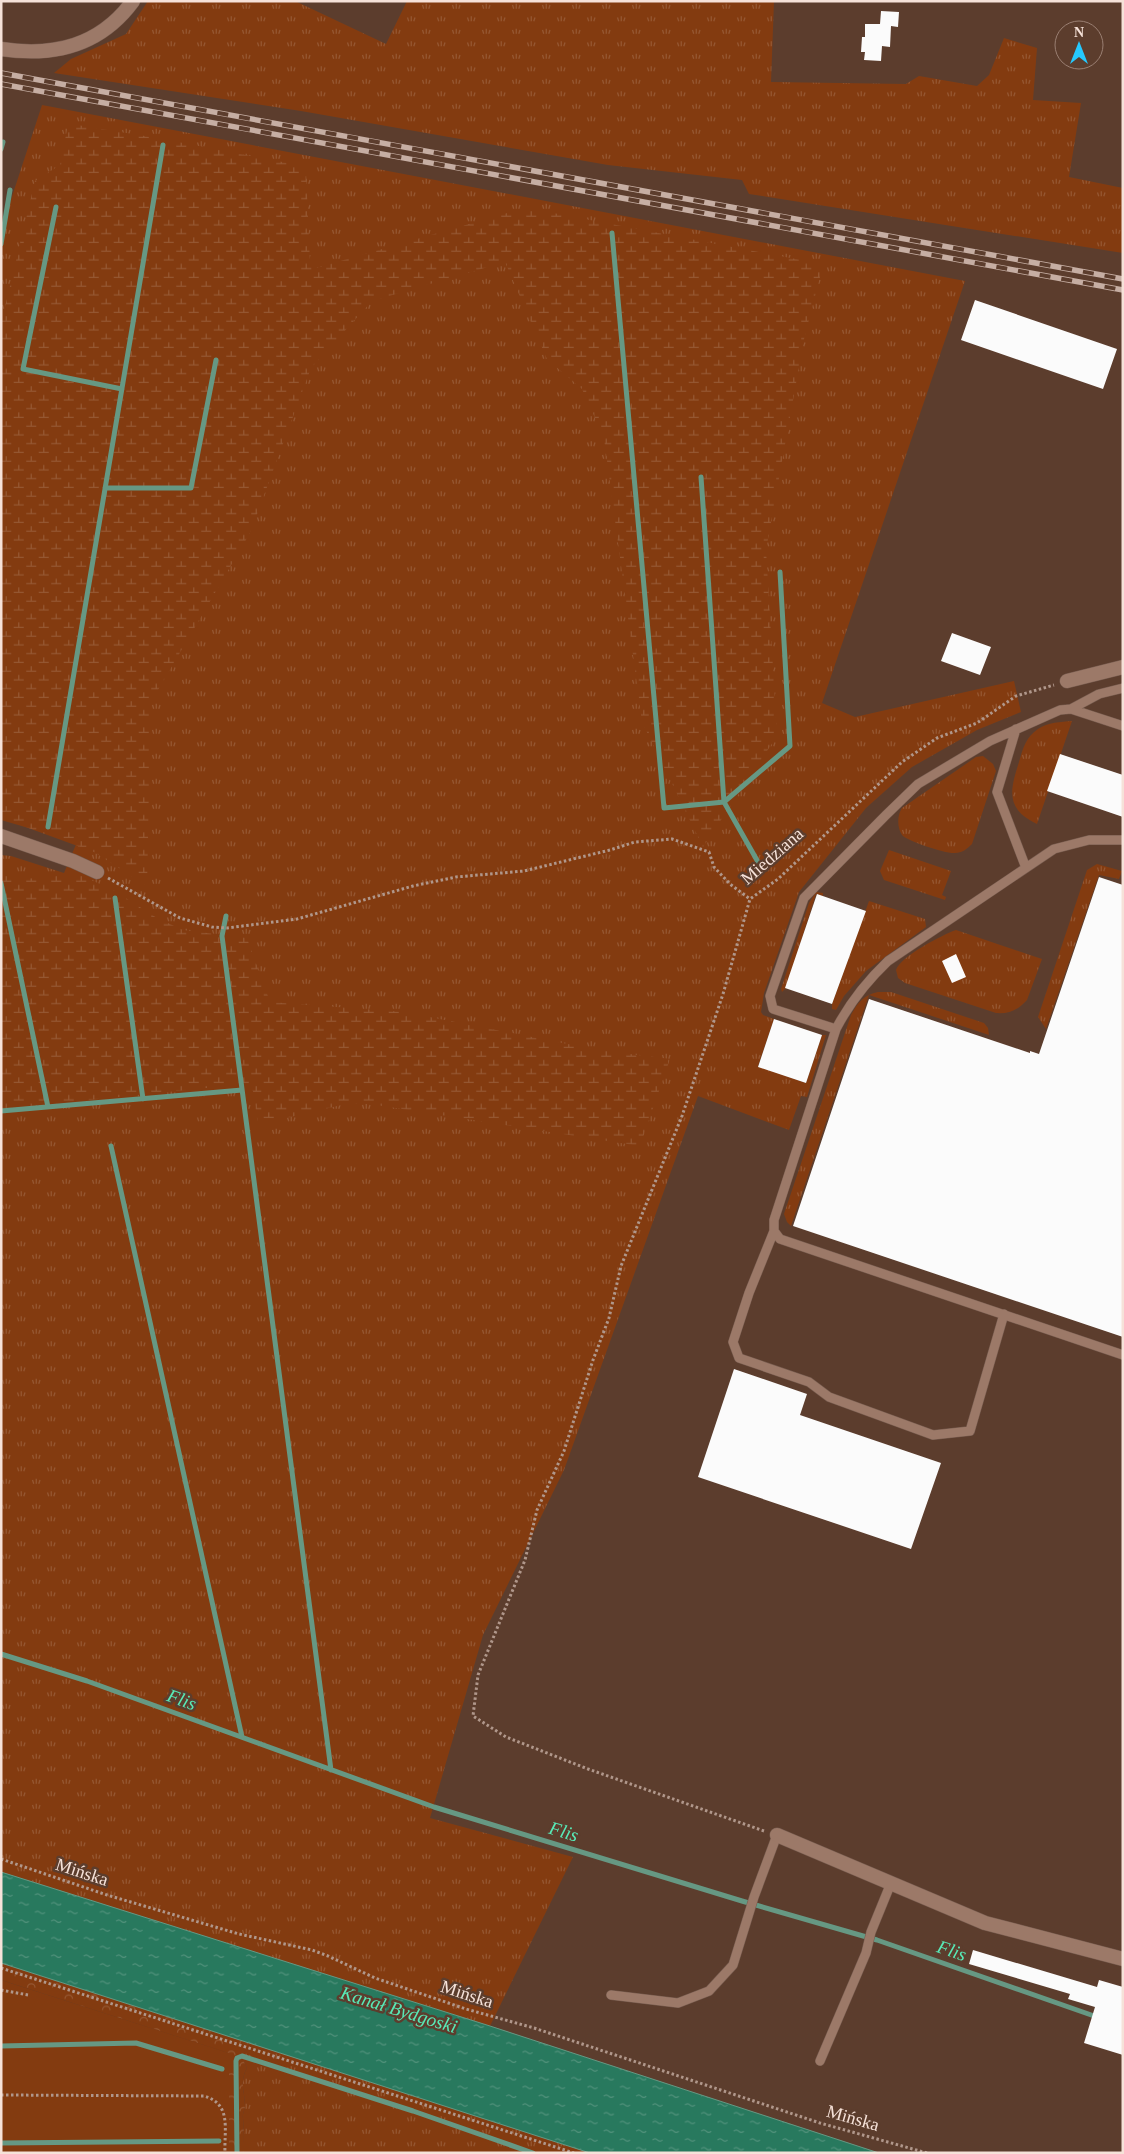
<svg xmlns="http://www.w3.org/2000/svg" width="1124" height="2154" font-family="Georgia,serif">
	<defs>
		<pattern id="grass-tufts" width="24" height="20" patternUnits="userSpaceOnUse" patternTransform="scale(1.25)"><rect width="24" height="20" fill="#833b10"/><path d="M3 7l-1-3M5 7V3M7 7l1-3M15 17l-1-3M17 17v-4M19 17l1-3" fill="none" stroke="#955732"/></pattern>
		<pattern id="forest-crowns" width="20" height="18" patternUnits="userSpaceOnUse" patternTransform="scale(1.25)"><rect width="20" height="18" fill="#833b10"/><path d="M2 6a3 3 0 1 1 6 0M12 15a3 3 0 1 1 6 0" fill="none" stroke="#955732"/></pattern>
		<pattern id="wetland-marsh" width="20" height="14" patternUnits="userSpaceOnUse" patternTransform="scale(1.25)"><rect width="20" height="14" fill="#833b10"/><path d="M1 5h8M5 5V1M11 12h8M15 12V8" fill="none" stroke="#955732"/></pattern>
		<pattern id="water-ripples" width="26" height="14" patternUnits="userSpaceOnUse" patternTransform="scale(1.25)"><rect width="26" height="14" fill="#28795e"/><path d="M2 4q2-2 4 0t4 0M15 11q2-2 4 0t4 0" fill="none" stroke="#52927c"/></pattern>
	</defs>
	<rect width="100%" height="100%" fill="#5c3d2d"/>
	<!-- grass -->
	<path fill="url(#grass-tufts)" d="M148 1H295L386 44 407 1H774L771 82 906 84 919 76 977 86 989 75 1004 38 1037 48 1033 100 1081 103 1069 177 1123 188V253L749 194 742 180 608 165 301 111 54 73 71 59 126 34Z
		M42 105 965 281 822 703 855 717 1014 681 1021 712 977 730 912 767 866 808 799 892 764 993 761 1012 763 1015 774 1019 758 1066 806 1083 822 1035H826L807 1097 801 1096 789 1130 698 1096 564 1470 483 1635 430 1818 573 1857 490 2026 1 1872V855L11 856 64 873 77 842 1 820V230Z
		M1072 721 1037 824C1005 809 1010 790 1019 762 1023 748 1026 737 1038 729 1048 722 1061 722 1072 721Z
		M983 756 993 764 996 771 972 844C967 849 962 853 955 853 946 854 907 841 902 835 897 828 897 815 902 808L976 757Z
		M889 850 951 871 942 895 946 897 945 900 884 880 880 871Z
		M1097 864 1122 871 1119 879 1099 875 1046 1029 1038 1017 1087 870Z
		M816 892 823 893V896L816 894 786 988 782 992 781 989 809 903Z
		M869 901 925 919 926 927 866 971 844 996 836 1010 832 1009V1004Z
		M956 930 1042 959 1027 1000C1018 1010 1009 1014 996 1013L905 983 898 978 896 970C901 956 942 935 956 930Z
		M878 992H891L984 1023 988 1028 989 1035 869 995 791 1226 787 1222 784 1214 851 1015C858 1002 864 995 878 992Z
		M248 2049 272 2050 590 2153H244C244 2141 244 2129 243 2118 242 2114 245 2110 245 2106 245 2092 239 2082 247 2068L244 2062V2052Z"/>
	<!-- forest -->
	<path fill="url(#forest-crowns)" d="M1 1963 272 2050 248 2049 244 2052V2062L247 2068C239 2082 245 2092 245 2106 245 2110 242 2114 243 2118 244 2129 244 2141 244 2153H229L228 2053 1 1980Z"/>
	<!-- wetland -->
	<path fill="url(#wetland-marsh)" d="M77 125 157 138 303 166 306 171 310 264 316 268 518 210 532 209 817 263 822 269 804 339 766 550 777 736 703 847 642 722 604 438 582 389 547 359 505 262 372 301 311 368 250 533 151 702 147 886 94 852 1 818V324L35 181 60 165 67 130Z
		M78 874 113 890 157 918 183 930 247 938 270 1002 404 1012 598 1050 670 1059 640 1146 370 1104 350 1103 269 1122 258 1123 253 1091 249 1086 235 1085 1 1109V875L25 879Z"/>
	<!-- garden -->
	<path fill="#833b10" d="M1 1980 229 2053V2153H1Z"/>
	<!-- water -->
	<path fill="url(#water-ripples)" stroke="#669883" d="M1 1872 490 2026 879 2153H590L1 1963Z"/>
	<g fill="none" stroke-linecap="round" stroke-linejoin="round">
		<!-- stream -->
		<path stroke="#669883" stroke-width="5" d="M1 149 3 142
			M56 207 23 369 122 389
			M612 233 664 808 724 802 758 862
			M1 244 10 190
			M701 477 724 802
			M105 488H191L216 360
			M724 802 790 746 780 572
			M48 827 163 145
			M1 883 48 1107
			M115 898 143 1099
			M226 916 222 936 331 1770
			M1 1111 242 1090
			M111 1146 242 1737
			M1 1654 87 1681 434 1807 742 1901 877 1940 1097 2017
			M1 2046 136 2043 222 2069
			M1 2143 219 2141
			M237 2153 236 2061 237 2058 242 2056 413 2111 533 2153"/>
	</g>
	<!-- building -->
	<path fill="#fbfbfb" d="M881 11 899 12 898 27 891 26 890 47 882 46 881 61 864 60 865 52H861L862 37H865V24H880Z
		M975 300 1117 349 1103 389 961 340Z
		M952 633 991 647 980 675 941 661Z
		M1060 754 1123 775V817L1047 791Z
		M1099 877 1123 885V1337L793 1226 869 999 1030 1053V1051L1039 1054Z
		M817 894 866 911 832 1004 785 988Z
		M956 954 966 977 952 983 942 961Z
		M774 1019 822 1035 806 1083 758 1067Z
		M734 1369 807 1394 800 1415 941 1463 911 1549 698 1477Z
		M973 1950 1097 1987 1099 1980 1123 1987V2055L1084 2043 1095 2007 1068 1999 1070 1994 969 1964Z"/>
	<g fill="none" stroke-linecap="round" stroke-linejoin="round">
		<!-- service casing -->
		<g stroke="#775c4f" stroke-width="10">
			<path id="service" d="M1071 709 1099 694 1123 688
				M1123 726 1071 709 1060 710 990 741 918 784 886 815 804 898 770 996 773 1009 836 1029 774 1220V1231L780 1239 1123 1355
				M1016 729 997 792 1026 868
				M836 1029C850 1002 866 982 888 961L1054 849 1089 840H1123
				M774 1231 749 1293 733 1342 739 1358 809 1382 829 1397 933 1435 970 1431 1004 1314
				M611 1995 678 2003 709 1991 733 1965 754 1897 777 1835
				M820 2061 866 1953 871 1932 891 1883"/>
		</g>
		<!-- minor casing -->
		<g stroke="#775c4f" stroke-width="15">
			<path id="minor" d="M1 49C54 57 100 46 133 1
				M1067 681 1123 667
				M1 836 73 861 97 872
				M777 1835 985 1923 1123 1959"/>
		</g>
		<!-- path -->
		<path stroke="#b0978b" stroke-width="3" stroke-dasharray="2.5 2.5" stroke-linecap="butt" d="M108 878 180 918 212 927 227 928 297 919 413 886 456 877 524 871 610 850 635 842 672 839 709 852 714 867 730 884 750 899
			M764 1831 588 1769 506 1737 473 1716 478 1675 525 1560 537 1510 564 1451 593 1360 609 1318 621 1266 682 1116 723 994 750 899 778 879 902 762 937 738 977 723 1016 696 1054 685
			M1 1859 107 1895 239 1934 312 1950 328 1956 375 1978 466 2009 534 2028 820 2123 927 2153
			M1 1968 574 2153
			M1 1990 28 1995
			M1 2095 204 2096C232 2104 224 2129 225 2153"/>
		<!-- service -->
		<use href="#service" stroke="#9c7968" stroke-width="9"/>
		<!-- minor -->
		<use href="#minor" stroke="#9c7968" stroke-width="14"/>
		<!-- rail casing -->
		<g stroke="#c6aea3" stroke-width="5.5">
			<path id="rail" d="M1 73 1123 279
				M1 84 1123 290"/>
		</g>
		<!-- rail -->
		<use href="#rail" stroke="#5c3d2d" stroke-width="4" stroke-dasharray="11" stroke-linecap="butt"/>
	</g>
	<g text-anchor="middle" stroke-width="5" stroke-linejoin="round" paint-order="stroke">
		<!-- street labels -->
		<g font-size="18" fill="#f6e2d9" stroke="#5c3d2d">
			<text transform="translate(772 856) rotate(-41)" y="6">Miedziana</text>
			<text transform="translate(82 1872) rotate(18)" y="6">Mińska</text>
			<text transform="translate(467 1994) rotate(18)" y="6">Mińska</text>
			<text transform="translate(853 2118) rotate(16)" y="6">Mińska</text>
		</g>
		<!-- water labels -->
		<g font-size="19" font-style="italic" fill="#58e9b7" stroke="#5c3d2d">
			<text transform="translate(182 1699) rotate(20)" y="7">Flis</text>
			<text transform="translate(564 1831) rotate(17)" y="7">Flis</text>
			<text transform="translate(952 1950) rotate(19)" y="7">Flis</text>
			<text transform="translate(399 2009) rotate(17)" y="7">Kanał Bydgoski</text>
		</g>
	</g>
	<!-- border -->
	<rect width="1124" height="2154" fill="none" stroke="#f6e2d9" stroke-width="5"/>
	<!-- north arrow -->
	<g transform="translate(1079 45)"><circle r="24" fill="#5c3d2d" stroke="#9a7f72"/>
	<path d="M0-4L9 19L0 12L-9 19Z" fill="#25c9fe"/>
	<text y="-8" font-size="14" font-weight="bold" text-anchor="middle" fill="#f6e2d9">N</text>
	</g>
</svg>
